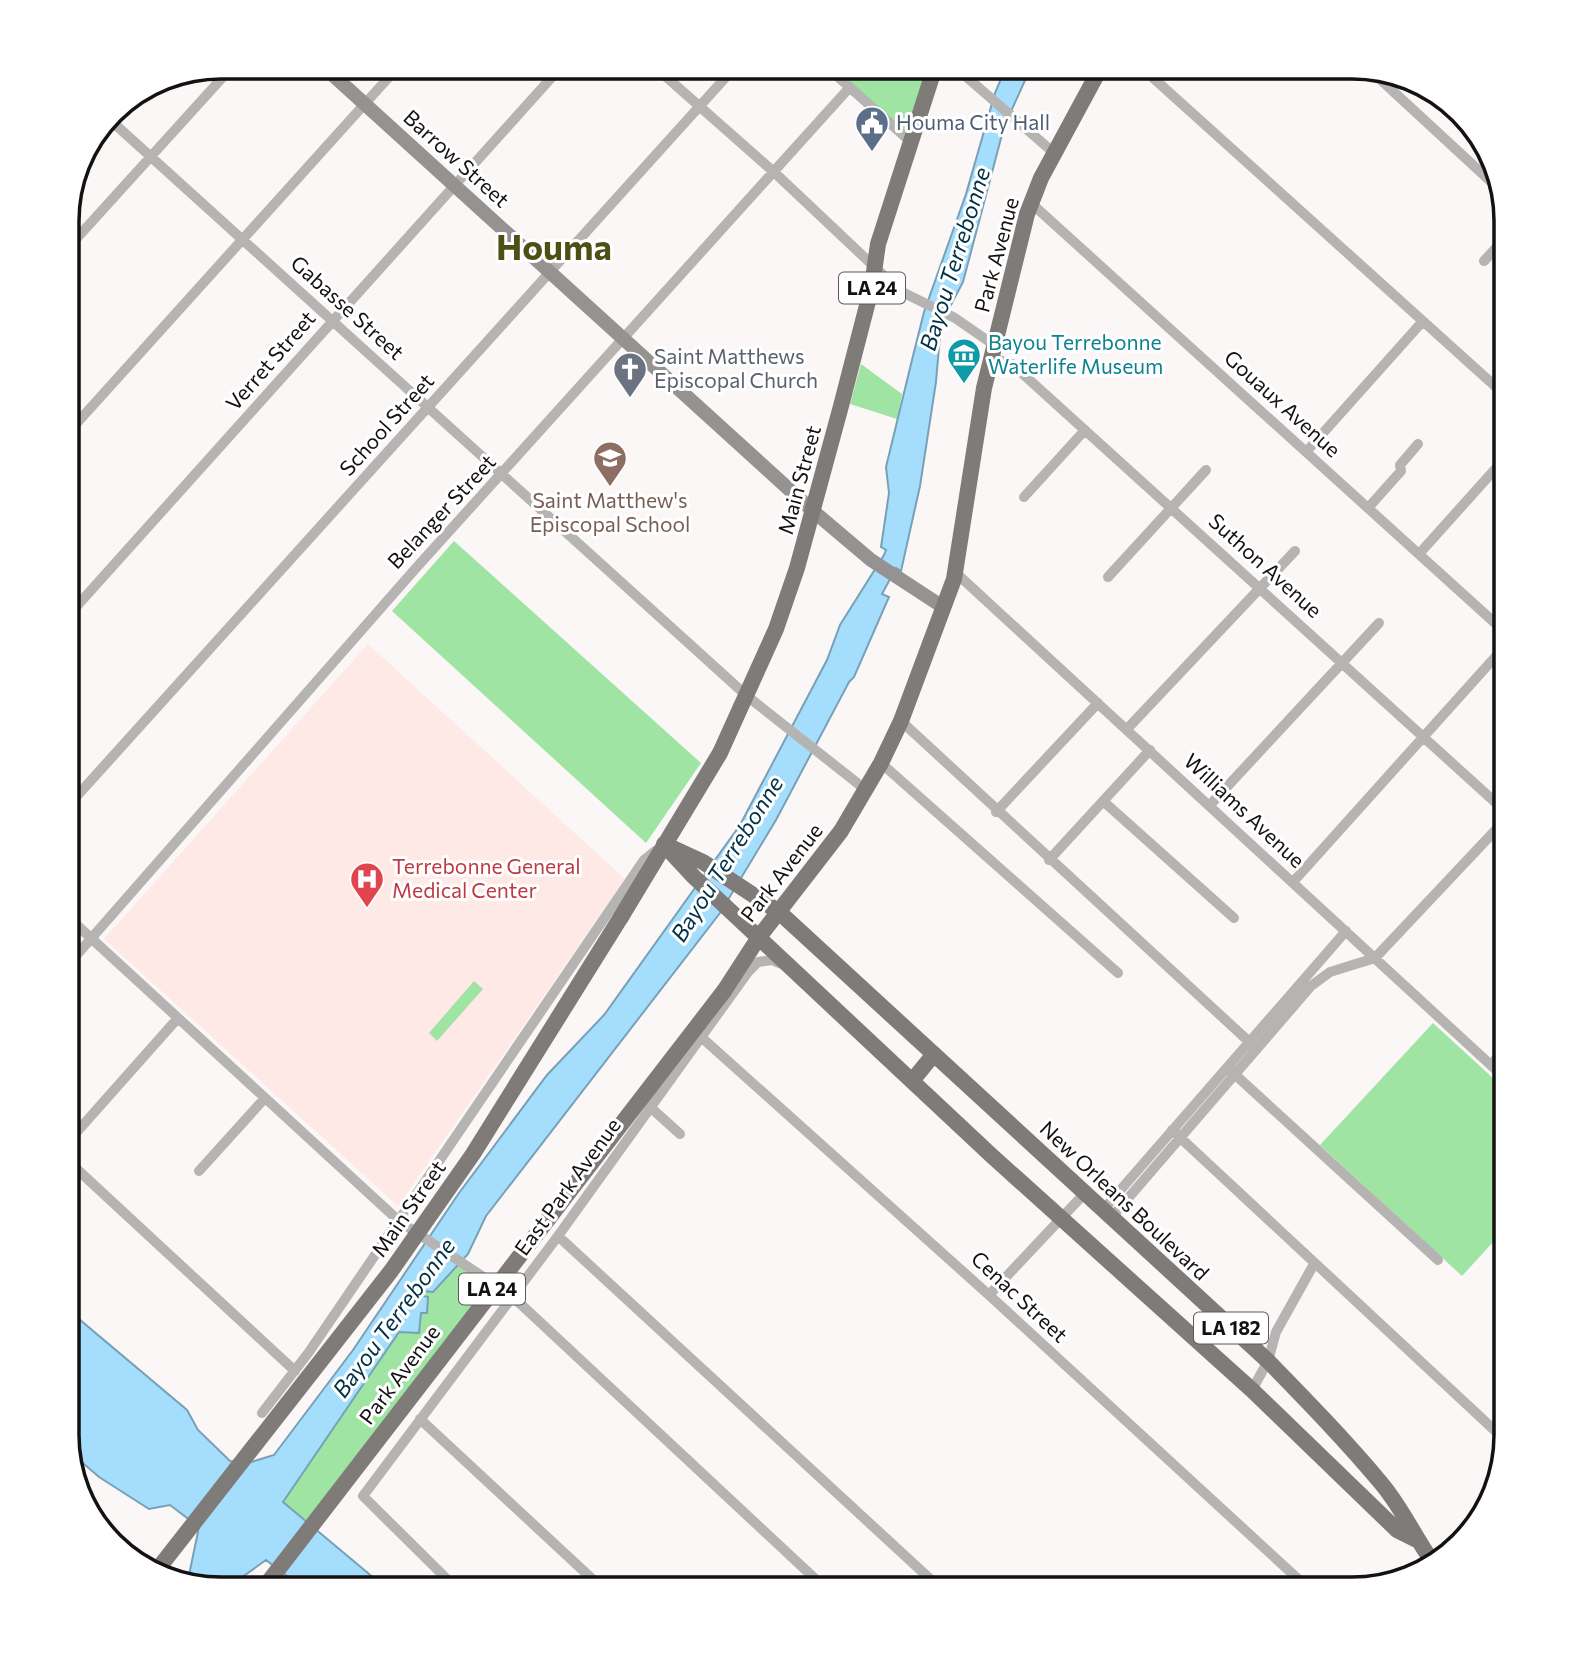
<svg xmlns="http://www.w3.org/2000/svg" width="1573" height="1656" font-family="Commissioner,sans-serif">
	<rect width="100%" height="100%" fill="#fbf7f6"/>
	<!-- medical -->
	<path fill="#fee9e7" d="M368 644 625 879 398 1206 104 939Z"/>
	<!-- green -->
	<path fill="#9fe4a3" d="M827 67H935L913 144Z
		M861 364 902 394 897 419 850 404Z
		M454 541 701 763 646 843 392 611Z
		M474 981 483 989 437 1041 429 1033Z
		M1433 1023 1506 1090V1228L1462 1276 1320 1145Z
		M461 1263 497 1286 311 1524 283 1503 286 1496 399 1331 421 1312H427L428 1297 422 1296 423 1291Z"/>
	<!-- water -->
	<path fill="#a4defc" stroke="#78a0b6" stroke-width="2" d="M1006 67H1031L1004 127 963 282 941 324 936 382 920 486 901 571 896 568 882 594 889 597 854 677 849 682 776 820 720 913 486 1216 468 1254 433 1292 423 1291V1296L428 1297 427 1313H421L419 1333 399 1332 283 1502 387 1589H304L266 1560 241 1578 232 1589 184 1581 189 1575 199 1527 170 1505 149 1509 99 1477 70 1452 67 1436V1309L187 1410 198 1430 230 1461 251 1462 274 1455 353 1350 459 1193 547 1075 604 1015 740 825 827 660 840 625 884 555 886 550 881 547 889 493 886 467 911 364 924 312 966 194 995 93Z"/>
	<g fill="none" stroke-linecap="round" stroke-linejoin="round">
		<!-- minor -->
		<path stroke="#b6b4b3" stroke-width="10" d="M655 67 775 173 900 291 955 318 994 345
			M827 67 912 143
			M955 67 1054 153
			M1141 67 1506 396
			M1369 69 1500 190
			M108 118 747 696 866 790
			M1031 203 1506 633
			M67 249 232 67
			M1484 261 1506 237
			M992 358 1012 364 1506 812
			M67 434 398 67
			M1306 452 1423 321
			M1024 497 1085 430
			M1368 508 1401 471 1400 465 1418 444
			M1419 554 1506 457
			M955 572 1506 1079
			M1108 577 1206 470
			M67 617 561 67
			M901 721 1257 1049
			M1127 729 1295 551
			M881 763 1118 973
			M1103 801 1234 918
			M1210 805 1379 623
			M67 807 735 67
			M996 812 1098 703
			M1049 860 1150 750
			M1293 882 1506 645
			M67 916 399 1221 512 1296 826 1589
			M67 966 416 568 850 87
			M700 1036 989 1295 1309 1589
			M1492 1065 1506 1043
			M1230 1070 1438 1260
			M650 1107 680 1134
			M1172 1130 1505 1440
			M67 1143 178 1018
			M67 1160 295 1371
			M199 1171 265 1098
			M1103 1210 1346 931
			M1111 1218 1311 986 1330 972 1375 958 1506 819
			M558 1236 941 1589
			M989 1295 1084 1194
			M1252 1390 1268 1361 1276 1332 1314 1264
			M262 1413 309 1352 644 860 655 851
			M420 1419 603 1589
			M457 1589 363 1496 558 1236 748 972 758 962 772 960 782 964"/>
		<!-- secondary -->
		<path stroke="#959391" stroke-width="14" d="M324 67 813 511 871 560 943 607"/>
		<!-- primary -->
		<path stroke="#7e7b79" stroke-width="16" d="M664 844 703 862 779 912 1268 1361C1307 1401 1346 1441 1381 1483 1403 1509 1415 1538 1434 1564
			M668 849 694 877 992 1156 1252 1390 1397 1530 1417 1540
			M621 917 720 753 776 629 797 568 841 406 872 286 878 244 935 67
			M724 991 759 937 841 831 881 763 901 721 954 579 984 388 1027 214 1041 178 1101 67
			M912 1081 934 1054"/>
		<!-- primary-bridge -->
		<path stroke="#7e7b79" stroke-width="16" d="M154 1574 391 1271 473 1154 621 917
			M263 1589 724 991"/>
	</g>
	<!-- icons -->
	<defs>
		<g id="civic-pin" transform="scale(1.75)"><path d="M0 17L-7.5 6A9.5 9.5 0 1 1 7.5 6Z" fill="#5c6f8a" stroke="#fff"/><path d="M-.6-6.5H3V-4.5H.6V-3L4-1V1h2V6H-6V1h2V-1L-.6-3ZM-1.2 2.5V6h2.4V2.5Z" fill="#fff"/></g>
		<g id="museum-pin" transform="scale(1.75)"><path d="M0 17L-7.5 6A9.5 9.5 0 1 1 7.5 6Z" fill="#0f9aa8" stroke="#fff"/><path d="M0-6L6-3V-2H-6V-3ZM-5-1h2V3h-2ZM-1-1h2V3h-2ZM3-1h2V3H3ZM-6 4H6V6H-6Z" fill="#fff"/></g>
		<g id="church-pin" transform="scale(1.75)"><path d="M0 17L-7.5 6A9.5 9.5 0 1 1 7.5 6Z" fill="#6b7280" stroke="#fff"/><path d="M-1.2-6h2.4v3.5h3.3v2.4h-3.3V6h-2.4V-.1h-3.3v-2.4h3.3Z" fill="#fff"/></g>
		<g id="school-pin" transform="scale(1.75)"><path d="M0 17L-7.5 6A9.5 9.5 0 1 1 7.5 6Z" fill="#8d6e63" stroke="#fff"/><path d="M0-5L7-2L0 1L-7-2ZM-4 1L0 2.5L4 1V4Q0 6-4 4Z" fill="#fff"/></g>
		<g id="hospital-pin" transform="scale(1.75)"><path d="M0 17L-7.5 6A9.5 9.5 0 1 1 7.5 6Z" fill="#e0444e" stroke="#fff"/><path d="M-5-5h3v3.5h4V-5h3V5h-3V1.5h-4V5h-3Z" fill="#fff"/></g>
	</defs>
	<g fill-rule="evenodd">
		<use href="#civic-pin" x="872" y="123"/>
		<use href="#museum-pin" x="964" y="355"/>
		<use href="#church-pin" x="630" y="369"/>
		<use href="#school-pin" x="610" y="458"/>
		<use href="#hospital-pin" x="367" y="879"/>
	</g>
	<g text-anchor="middle" stroke-width="6" stroke-linejoin="round" paint-order="stroke">
		<!-- shield labels -->
		<g fill="#fff" stroke="#5a5858" stroke-width="2">
			<rect x="839" y="272.5" width="66" height="31" rx="5"/>
			<rect x="459" y="1273.5" width="66" height="31" rx="5"/>
			<rect x="1194" y="1312.5" width="74" height="31" rx="5"/>
		</g>
		<g font-size="19" font-weight="bold" fill="#131111">
			<text x="872" y="295">LA 24</text>
			<text x="492" y="1296">LA 24</text>
			<text x="1231" y="1335">LA 182</text>
		</g>
		<!-- service labels -->
		<g font-size="21" fill="#4e5e75" stroke="#fff" text-anchor="start">
			<text x="896" y="130">Houma City Hall</text>
		</g>
		<!-- street labels -->
		<g font-size="21" fill="#131111" stroke="#fff">
			<text transform="translate(456 159) rotate(42)" y="7">Barrow Street</text>
			<text transform="translate(997 255) rotate(-75)" y="7">Park Avenue</text>
			<text transform="translate(347 308) rotate(42)" y="7">Gabasse Street</text>
			<text transform="translate(271 361) rotate(-49)" y="7">Verret Street</text>
			<text transform="translate(1282 404) rotate(42)" y="7">Gouaux Avenue</text>
			<text transform="translate(387 425) rotate(-48)" y="7">School Street</text>
			<text transform="translate(800 480) rotate(-75)" y="7">Main Street</text>
			<text transform="translate(442 512) rotate(-47)" y="7">Belanger Street</text>
			<text transform="translate(1265 566) rotate(42)" y="7">Suthon Avenue</text>
			<text transform="translate(1244 811) rotate(43)" y="7">Williams Avenue</text>
			<text transform="translate(782 873) rotate(-52)" y="7">Park Avenue</text>
			<text transform="translate(568 1187) rotate(-54)" y="7">East Park Avenue</text>
			<text transform="translate(1124 1201) rotate(43)" y="7">New Orleans Boulevard</text>
			<text transform="translate(409 1209) rotate(-55)" y="7">Main Street</text>
			<text transform="translate(1019 1297) rotate(43)" y="7">Cenac Street</text>
			<text transform="translate(400 1375) rotate(-53)" y="7">Park Avenue</text>
		</g>
		<!-- culture labels -->
		<g font-size="21" fill="#0d838f" stroke="#fff" text-anchor="start">
			<text x="988" y="350">Bayou Terrebonne<tspan x="988" dy="24">Waterlife Museum</tspan></text>
		</g>
		<!-- worship labels -->
		<g font-size="21" fill="#5b616d" stroke="#fff" text-anchor="start">
			<text x="654" y="364">Saint Matthews<tspan x="654" dy="24">Episcopal Church</tspan></text>
		</g>
		<!-- education labels -->
		<g font-size="21" fill="#785e54" stroke="#fff">
			<text x="610" y="508">Saint Matthew's<tspan x="610" dy="24">Episcopal School</tspan></text>
		</g>
		<!-- health labels -->
		<g font-size="21" fill="#be3a42" stroke="#fff" text-anchor="start">
			<text x="392" y="874">Terrebonne General<tspan x="392" dy="24">Medical Center</tspan></text>
		</g>
		<!-- water labels -->
		<g font-size="23" font-style="italic" fill="#003246" stroke="#fff">
			<text transform="translate(955 259) rotate(-73)" y="8">Bayou Terrebonne</text>
			<text transform="translate(727 859) rotate(-58)" y="8">Bayou Terrebonne</text>
			<text transform="translate(394 1318) rotate(-54)" y="8">Bayou Terrebonne</text>
		</g>
		<!-- town labels -->
		<g font-size="35" font-weight="bold" fill="#4d5015" stroke="#fff">
			<text x="554" y="260">Houma</text>
		</g>
	</g>
	<!-- crop -->
	<path d="M0 0H1573V1656H0ZM221 79H1352A142 142 0 0 1 1494 221V1435A142 142 0 0 1 1352 1577H221A142 142 0 0 1 79 1435V221A142 142 0 0 1 221 79Z" fill="#fff" fill-rule="evenodd"/>
	<path fill="none" stroke="#131111" stroke-width="3.5" d="M221 79H1352A142 142 0 0 1 1494 221V1435A142 142 0 0 1 1352 1577H221A142 142 0 0 1 79 1435V221A142 142 0 0 1 221 79Z"/>
</svg>
